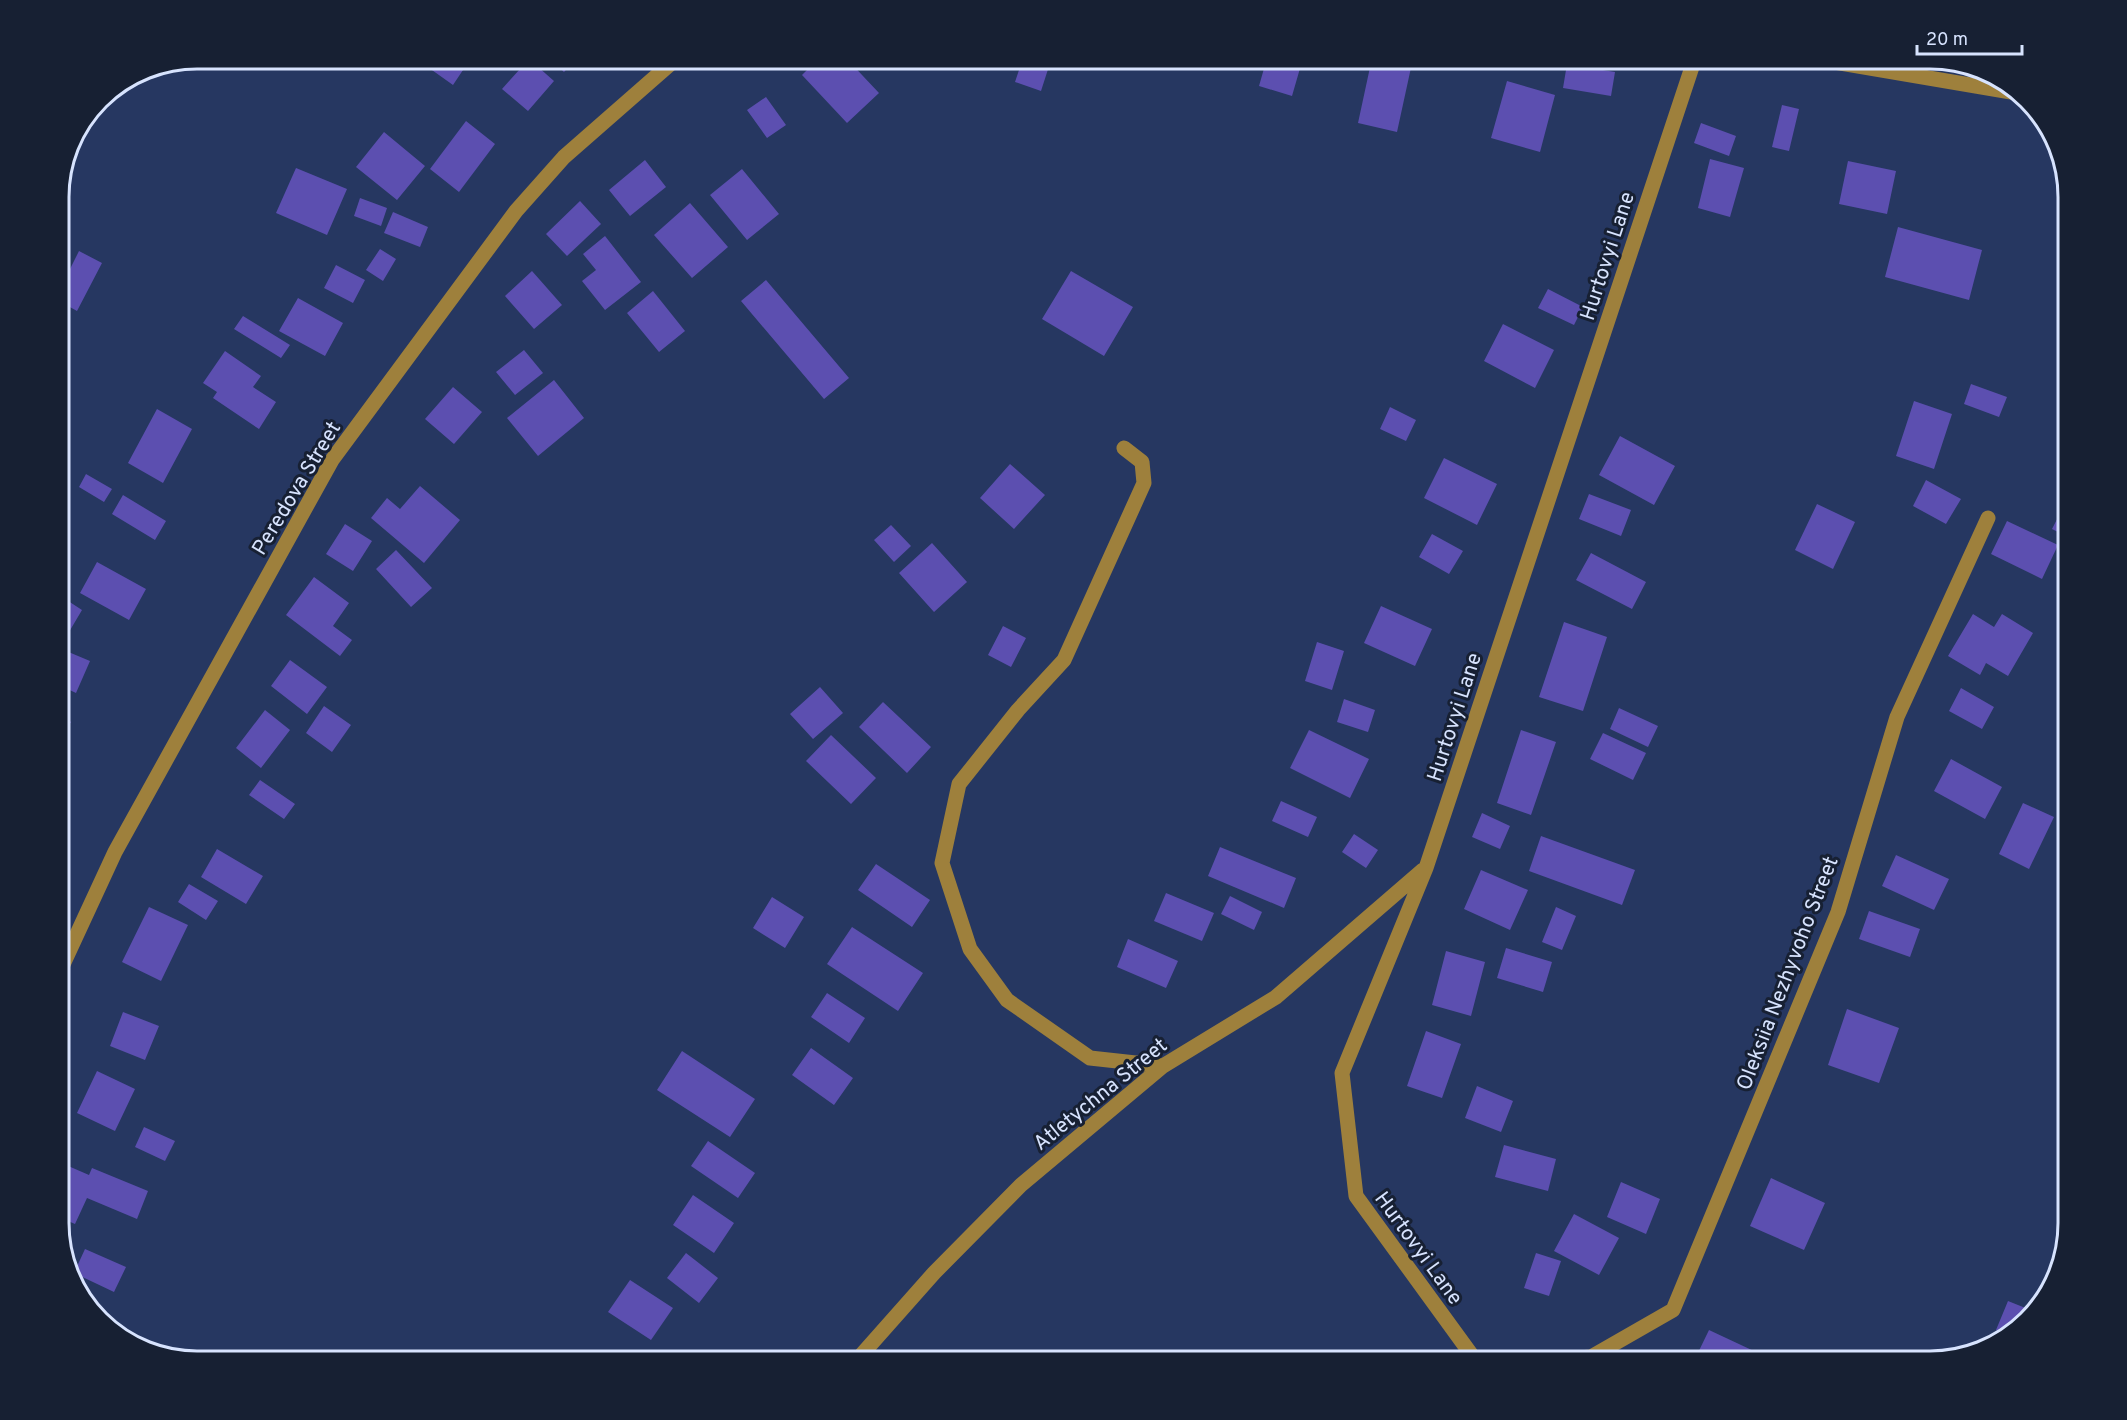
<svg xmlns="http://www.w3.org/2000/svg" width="2127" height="1420" font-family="Overpass,sans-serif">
	<rect width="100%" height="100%" fill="#263761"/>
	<!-- building -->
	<path fill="#5c4fb0" d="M415 58H471L453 85Z
		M550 58H577L564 72Z
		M819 58H846L879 93 847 123 802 75Z
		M1023 58 1051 60 1041 91 1015 82Z
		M1223 58H1243L1241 64Z
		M1267 58H1303L1292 96 1259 86Z
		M1372 58 1412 63 1397 132 1358 123Z
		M529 59 554 81 528 111 502 89Z
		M1567 64 1615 72 1611 96 1563 88Z
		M1507 81 1555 95 1540 152 1491 138Z
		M766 97 786 125 767 138 747 110Z
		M1782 105 1799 109 1789 151 1772 147Z
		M466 121 495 144 459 192 430 169Z
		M1701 123 1736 136 1729 156 1694 143Z
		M384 132 425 166 397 200 356 167Z
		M1710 159 1744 168 1730 217 1698 208Z
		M645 160 666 187 630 216 609 190Z
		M1848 161 1896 171 1887 214 1839 204Z
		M296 168 347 189 327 235 276 213Z
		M742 169 779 214 747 240 710 195Z
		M2067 193 2068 197V213L2063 212Z
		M360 198 387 208 381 226 354 216Z
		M580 201 601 224 567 256 546 234Z
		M690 203 728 247 692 278 654 235Z
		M393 212 428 227 420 247 384 233Z
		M1898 227 1982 250 1969 300 1885 277Z
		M605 236 641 282 605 310 582 281 596 270 583 254Z
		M380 249 396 259 383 281 366 270Z
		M79 251 102 263 77 311 59 301V291Z
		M336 265 365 280 353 303 324 288Z
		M532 271 562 305 534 329 505 296Z
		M1071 271 1133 307 1104 356 1042 319Z
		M766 280 849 378 824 399 741 301Z
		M1548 289 1583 307 1574 325 1538 308Z
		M653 291 685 331 659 352 627 313Z
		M298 298 343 323 325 356 279 331Z
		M243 316 290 345 281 358 234 329Z
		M1503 324 1554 350 1535 388 1484 361Z
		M524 350 543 373 515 395 496 372Z
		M225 351 261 376 253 387 276 402 259 429 213 398 217 392 203 383Z
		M554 380 584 418 538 456 507 418Z
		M1971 384 2007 397 1999 417 1964 404Z
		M453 387 482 412 454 444 425 419Z
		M1914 401 1952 414 1934 469 1896 456Z
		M1390 407 1416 420 1406 441 1380 429Z
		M157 409 192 429 163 483 128 463Z
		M1620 436 1675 466 1654 505 1599 475Z
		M1444 458 1497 484 1477 525 1424 498Z
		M1010 464 1045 495 1014 529 980 498Z
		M86 474 112 489 104 502 79 487Z
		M1926 480 1961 499 1946 524 1913 506Z
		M420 486 460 520 424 563 371 518 387 498 400 509Z
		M1589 494 1631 510 1621 536 1579 519Z
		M123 495 166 521 155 540 112 514Z
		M2068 498V537L2052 529Z
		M1817 504 1855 522 1833 569 1795 550Z
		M2007 521 2058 545 2042 579 1991 554Z
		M345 524 372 541 353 571 326 554Z
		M891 525 911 546 894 562 874 540Z
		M1432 534 1463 551 1449 574 1419 557Z
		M932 543 967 582 934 612 899 573Z
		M396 550 432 588 411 607 376 569Z
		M1591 553 1646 582 1632 609 1576 580Z
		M97 562 146 589 129 620 80 593Z
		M314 577 349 603 333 626 352 640 340 656 286 615Z
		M59 595 82 610 69 632 59 625Z
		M1381 606 1432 629 1415 666 1364 643Z
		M1973 614 1994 627 2002 614 2033 633 2008 676 1986 663 1980 675 1948 656Z
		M1564 622 1607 637 1583 711 1539 697Z
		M1003 626 1026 638 1011 667 988 655Z
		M1317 642 1344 651 1332 690 1305 681Z
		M59 648 90 661 76 693 59 685Z
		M290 660 327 687 307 714 271 686Z
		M820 687 843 713 813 739 790 714Z
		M1961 688 1994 707 1982 729 1949 711Z
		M1344 699 1375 710 1368 732 1337 722Z
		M883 702 931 747 907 773 859 727Z
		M324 706 351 725 332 752 306 733Z
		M1619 708 1658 726 1648 747 1610 729Z
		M265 710 290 730 261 768 236 748Z
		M59 714 71 722 59 740Z
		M1309 730 1369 759 1350 798 1290 768Z
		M1521 730 1556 742 1531 815 1497 803Z
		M1603 733 1646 753 1633 780 1590 759Z
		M831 735 876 778 851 804 806 761Z
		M1951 759 2002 787 1985 819 1934 791Z
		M260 780 295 804 284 819 249 795Z
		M1281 801 1317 817 1308 837 1272 821Z
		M2023 803 2054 817 2029 869 1999 854Z
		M1482 813 1510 826 1500 849 1472 837Z
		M1354 834 1378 850 1366 868 1342 852Z
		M1541 836 1635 870 1622 905 1529 871Z
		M1220 847 1296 878 1284 908 1208 876Z
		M217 849 263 876 246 904 201 877Z
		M1896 855 1949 879 1934 910 1882 886Z
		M876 864 930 900 912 927 858 890Z
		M1481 870 1528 890 1510 930 1464 909Z
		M189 884 218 901 206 920 178 902Z
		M1166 893 1214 913 1202 941 1154 921Z
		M1230 896 1262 912 1254 930 1221 914Z
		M772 897 804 917 785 948 753 928Z
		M149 907 188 925 161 981 122 962Z
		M1556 907 1576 916 1562 950 1542 942Z
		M1869 911 1920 929 1910 957 1859 939Z
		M852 927 923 973 898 1011 827 964Z
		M1128 939 1178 961 1166 988 1117 967Z
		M1506 948 1552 962 1543 992 1497 978Z
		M1446 951 1485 962 1471 1016 1432 1005Z
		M827 993 865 1018 849 1043 811 1017Z
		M1847 1009 1899 1028 1879 1083 1828 1065Z
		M123 1012 159 1026 145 1060 110 1046Z
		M1426 1031 1461 1044 1442 1098 1407 1086Z
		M811 1048 853 1078 834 1105 792 1075Z
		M682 1051 755 1099 730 1137 657 1090Z
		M97 1071 135 1089 115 1131 77 1113Z
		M1477 1086 1513 1101 1501 1132 1465 1118Z
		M144 1127 175 1141 165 1161 135 1147Z
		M708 1141 755 1173 738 1198 691 1166Z
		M1504 1145 1556 1159 1548 1191 1495 1177Z
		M59 1162 89 1175 92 1168 148 1191 137 1219 87 1198 75 1224 59 1217Z
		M1771 1178 1825 1203 1804 1250 1750 1226Z
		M1621 1182 1660 1199 1646 1234 1607 1217Z
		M693 1195 734 1223 714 1253 673 1225Z
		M1574 1214 1619 1238 1599 1275 1554 1251Z
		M85 1249 126 1267 114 1292 74 1273Z
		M686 1253 718 1278 699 1303 667 1278Z
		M1536 1253 1561 1261 1549 1296 1524 1288Z
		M630 1280 673 1308 651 1340 608 1312Z
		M2008 1301 2033 1311 2006 1334 1996 1330Z
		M1709 1330 1756 1352 1752 1361H1694Z"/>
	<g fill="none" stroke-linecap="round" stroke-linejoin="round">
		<!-- minor -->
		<path stroke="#9e803c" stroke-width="15" d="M1811 58 2017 93
			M1124 448 1142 462 1144 483 1064 660 1018 710 959 784 942 863 970 949 1007 1000 1090 1058 1163 1066
			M59 973 115 852 332 460 516 211 564 157 677 58
			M856 1361 934 1273 1021 1185 1163 1066 1276 997 1423 870
			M1476 1361 1356 1196 1342 1073 1426 868 1695 58
			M1543 1361 1591 1357 1673 1310 1838 912 1897 717 1988 518"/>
	</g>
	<g text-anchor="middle" stroke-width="6" stroke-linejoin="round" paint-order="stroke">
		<!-- street labels -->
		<g font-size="21" fill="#d7e3fe" stroke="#172033">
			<text transform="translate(1607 256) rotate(-72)" y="7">Hurtovyi Lane</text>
			<text transform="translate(296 488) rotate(-59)" y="7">Peredova Street</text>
			<text transform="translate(1454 717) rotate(-72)" y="7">Hurtovyi Lane</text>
			<text transform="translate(1787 973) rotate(-69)" y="7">Oleksiia Nezhyvoho Street</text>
			<text transform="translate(1100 1094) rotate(-39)" y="7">Atletychna Street</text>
			<text transform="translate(1419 1248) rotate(54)" y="7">Hurtovyi Lane</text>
		</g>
	</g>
	<!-- crop -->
	<path d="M0 0H2127V1420H0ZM197 69H1930A128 128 0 0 1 2058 197V1223A128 128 0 0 1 1930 1351H197A128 128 0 0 1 69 1223V197A128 128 0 0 1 197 69Z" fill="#172033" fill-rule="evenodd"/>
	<path fill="none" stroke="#d7e3fe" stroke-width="3" d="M197 69H1930A128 128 0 0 1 2058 197V1223A128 128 0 0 1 1930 1351H197A128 128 0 0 1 69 1223V197A128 128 0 0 1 197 69Z"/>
	<!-- scale -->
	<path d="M1917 45v9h105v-9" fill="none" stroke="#d7e3fe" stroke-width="3"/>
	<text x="1926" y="45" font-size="18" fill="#d7e3fe" stroke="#172033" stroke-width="4.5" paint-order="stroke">20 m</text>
</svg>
